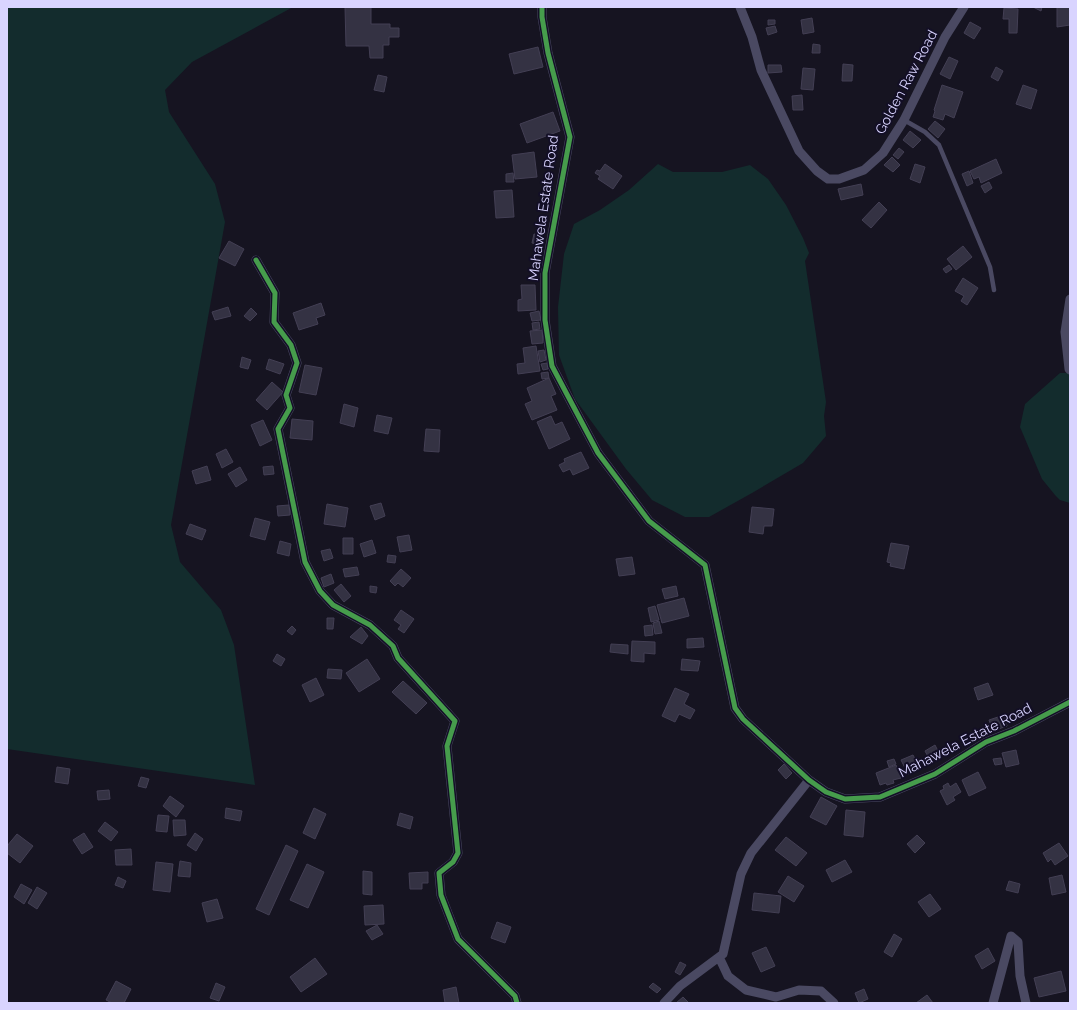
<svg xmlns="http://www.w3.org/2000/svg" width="1077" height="1010" font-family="Raleway,sans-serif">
	<rect width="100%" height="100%" fill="#161421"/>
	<!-- green -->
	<path fill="#132c2d" d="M7 7H293L192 62 165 90 169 112 215 184 225 222 171 525 180 562 221 610 234 645 255 785 7 749Z
		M658 164 673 172H722L750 165 768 179 786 205 803 238 809 253 805 261 826 402 824 416 826 436 803 463 752 493 709 517H685L652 500 626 469 575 399 559 355 558 307 564 254 574 224 600 210 629 190Z
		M1060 373H1070V503L1060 500 1055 495 1042 479 1020 427 1025 404Z"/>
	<!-- building -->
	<path fill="#343243" stroke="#433f54" d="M345 7H371V24H390V28H399V37H389V45H383V58H370L369 46H346Z
		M1033 7H1042L1041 11Z
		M1057 7H1070V25L1057 27Z
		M1004 8 1018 9 1017 33H1009V19H1003Z
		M812 18 814 32 803 34 801 20Z
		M768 20H775V24L768 25Z
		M970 22 981 28 974 39 964 33Z
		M775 26 777 32 768 35 766 28Z
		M813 44 820 45V53H812Z
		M538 47 543 67 514 74 509 54Z
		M949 57 958 61 950 79 940 74Z
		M843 64 853 65 852 81H842Z
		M768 65H781L782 72 768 73Z
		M996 67 1003 71 998 81 991 77Z
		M803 68 815 69 813 90 801 89Z
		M378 75 387 77 384 92 374 90Z
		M942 85 963 92 954 118 945 114 943 120 933 117 935 111 934 110Z
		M1023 85 1037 90 1031 109 1016 104Z
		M802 95 803 110H793L792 96Z
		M553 112 560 131 527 143 520 124Z
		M935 121 945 129 938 138 928 129Z
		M910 131 921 140 913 148 903 140Z
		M899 148 904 152 898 159 893 155Z
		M534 152 537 177 515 179 512 155Z
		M892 157 900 165 893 172 884 165Z
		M996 159 1002 173 981 183 979 177 974 179 970 171Z
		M605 164 622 176 613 189 598 179 600 176 595 173 597 170 600 171Z
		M915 164 925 167 920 183 910 179Z
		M969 171 973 183 967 186 962 174Z
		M513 173 514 182H506V174Z
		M989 182 992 188 985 193 981 186Z
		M861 184 863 195 841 200 838 189Z
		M512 190 514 217 496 218 494 191Z
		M879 202 887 210 871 228 862 220Z
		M534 234 542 236 541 245 532 243Z
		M229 241 244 249 235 266 219 258Z
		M963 246 972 257 956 270 947 259Z
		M949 265 952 269 946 273 943 269Z
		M963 278 978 288 967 305 961 301 964 296 955 291Z
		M521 285H535L536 310 518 311V300L522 299Z
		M321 303 325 315 316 318 318 324 299 330 293 313Z
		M228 307 231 316 215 320 212 312Z
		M251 308 257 314 250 321 244 316Z
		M539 311 541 320 532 321 530 313Z
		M539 322 540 329 533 330 532 323Z
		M542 330 543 343 532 344 530 331Z
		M536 346 540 371 518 374 517 364 525 363 523 348Z
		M544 350 546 360 540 362 538 351Z
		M242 357 251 360 248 369 240 367Z
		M269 359 284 364 280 374 266 369Z
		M547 363 548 369 543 370 541 364Z
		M305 365 322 368 316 395 299 392Z
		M548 372 549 378 542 379 541 373Z
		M549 378 556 394 551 396 557 410 532 420 525 404 532 401 527 388Z
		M272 382 283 392 267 410 256 400Z
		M344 404 358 408 354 427 340 423Z
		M377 415 392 418 388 434 374 431Z
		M551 416 555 425 562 422 570 439 549 449 537 422Z
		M292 419 313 421 312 440 290 438Z
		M263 420 272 440 260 446 251 425Z
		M426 429 440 430 439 452 424 451Z
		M226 449 233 462 222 468 216 454Z
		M581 452 589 468 573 475 570 469 563 472 559 465 565 462 564 459Z
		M207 466 211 480 196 484 192 471Z
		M273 466 274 474 264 475 263 467Z
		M240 467 247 480 236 487 228 474Z
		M381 503 385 516 375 520 370 506Z
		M327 504 348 508 345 527 324 524Z
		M289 505 290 515 278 516 277 506Z
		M752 507 774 509 772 526H764L763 534 749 532Z
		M255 518 270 522 265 540 250 536Z
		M190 524 206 530 202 540 186 534Z
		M409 535 412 550 400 552 397 537Z
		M343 538H353V554H343Z
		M372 540 376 553 364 557 360 544Z
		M280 541 291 544 289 556 277 553Z
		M891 543 909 546 904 569 890 566 891 563 887 562Z
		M330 549 333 558 324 561 321 551Z
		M388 555 396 556 395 563 387 562Z
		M632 557 635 574 619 576 616 559Z
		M357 567 359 575 345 577 343 569Z
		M401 569 411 578 403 587 398 583 395 586 390 581Z
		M331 574 334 583 324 587 321 578Z
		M341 584 351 596 344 602 334 590Z
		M370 586 377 587 376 593 370 592Z
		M676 586 678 596 665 599 662 589Z
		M684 598 689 616 662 623 657 605Z
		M655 606 659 620 651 622 648 608Z
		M401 610 414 619 404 633 398 629 401 625 394 620Z
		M327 618H334L333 629H327Z
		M659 621 662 633 655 634 653 623Z
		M652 625 653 635 645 636 644 626Z
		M292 626 296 630 292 635 287 631Z
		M361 627 368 636 362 644 350 637Z
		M703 638 704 647 687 648V639Z
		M632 641 655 642V654L644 653V662L631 661Z
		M611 644 628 645V654L610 652Z
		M277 654 285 659 281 666 273 661Z
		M367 659 380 679 359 692 346 673Z
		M682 659 700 661 698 671 681 670Z
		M328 669 342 670 341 679 327 678Z
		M316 678 324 695 310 702 302 685Z
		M403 681 427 703 416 714 392 692Z
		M988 683 993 695 978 700 974 688Z
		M675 688 689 694 684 704 695 710 690 719 679 714 675 722 662 716Z
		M1004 715 1007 726 993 731 989 720Z
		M935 745 941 757 931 762 925 751Z
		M1016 750 1019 764 1006 767 1002 753Z
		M913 755 920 768 908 774 901 760Z
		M1001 758 1002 764 995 765 993 759Z
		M894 759 896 764 889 767 887 761Z
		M784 764 792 773 786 779 778 770Z
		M896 765 901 778 893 780 894 783 887 785 886 783 880 785 876 773Z
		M57 767 70 769 68 784 55 782Z
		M978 772 986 788 969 796 962 780Z
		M141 777 149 779 146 788 138 786Z
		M948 783 950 787 956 783 961 792 953 797 955 800 947 805 940 791 944 789 943 786Z
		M109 790 110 799 98 800 97 791Z
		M170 796 184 806 176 817 163 806Z
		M821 797 837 806 826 825 810 817Z
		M226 808 242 811 240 821 225 818Z
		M314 808 326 814 315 839 303 833Z
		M846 810 865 812 863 837 844 835Z
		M400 813 413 817 410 829 397 825Z
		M158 815 169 816 167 832 156 831Z
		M173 820H185L186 835 174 836Z
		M105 822 118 832 111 841 98 831Z
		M84 833 93 847 82 854 73 840Z
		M195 833 203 839 196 851 187 845Z
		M17 834 33 846 20 863 7 853V846Z
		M917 835 925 843 915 853 907 844Z
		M786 837 807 853 796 866 775 850Z
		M1059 843 1068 856 1055 865 1051 859 1048 862 1043 853Z
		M286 845 298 851 269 915 256 909Z
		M131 849 132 865H116L115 850Z
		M845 860 852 872 832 882 826 870Z
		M180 861 191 863 190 877 178 876Z
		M156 862 173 864 170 892 153 890Z
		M307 864 324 872 308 908 290 900Z
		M363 871 372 872V895L363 894Z
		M428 872V883H422V889H410L409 873Z
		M1062 875 1066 892 1052 895 1049 878Z
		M788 876 804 886 794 902 778 892Z
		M118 877 126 881 123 888 115 885Z
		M1009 881 1020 884 1018 893 1006 890Z
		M21 884 32 890 24 904 14 897Z
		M37 887 47 893 37 909 28 903Z
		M754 893 781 896 779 913 752 910Z
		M930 894 941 909 929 917 918 902Z
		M217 899 223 918 207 922 202 903Z
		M383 905 384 924 365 925 364 906Z
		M497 922 511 927 505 943 491 938Z
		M377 925 383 934 372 940 366 931Z
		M894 934 902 939 892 957 884 952Z
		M766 947 775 966 761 972 752 953Z
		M988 948 995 961 982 969 975 956Z
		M315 958 327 974 301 992 290 977Z
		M680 962 686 965 680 975 675 972Z
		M1061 971 1066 991 1039 997 1034 978Z
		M116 981 131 989 124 1003H112L106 1000Z
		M216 983 225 987 219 1001 210 998Z
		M653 983 661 989 657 993 649 987Z
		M456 987 459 1003H445L443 990Z
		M864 989 868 999 859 1003 855 993Z
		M927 995 933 1003H916Z
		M683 997 689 1003H676Z"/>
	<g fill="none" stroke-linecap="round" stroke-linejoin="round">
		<!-- service -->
		<path stroke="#4a4962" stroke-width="4.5" d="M904 120 925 132 939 145 990 267 994 290"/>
		<!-- minor -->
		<path stroke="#4a4962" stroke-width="9" d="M542 7V17L548 53 570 137 545 273V320L552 366 598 453 649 521 705 565 735 708 743 719 809 780 826 792 845 799 880 797 935 774 986 742 1014 731 1070 702
			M740 7 752 37 761 70 799 151 817 171 828 179H839L864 170 883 153 904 120 945 37 964 7
			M256 260 275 293 274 322 291 345 297 363 286 395 290 408 278 429 305 562 320 591 333 605 370 625 393 646 398 658 455 721 447 746 458 853 453 862 439 873 441 895 458 939 515 996 517 1003
			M1070 299 1065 332 1069 369 1070 370
			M719 957 728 976 746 990 776 997 799 990 821 991 834 1003
			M664 1003 680 986 723 954 741 874 751 853 809 780
			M993 1003 1011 936 1018 942 1020 976 1026 1003"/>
		<!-- cycleway casing -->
		<g stroke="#130f26" stroke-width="8">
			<path id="cycleway" d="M542 7V17L548 53 570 137 545 273V320L552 366 598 453 649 521 705 565 735 708 743 719 809 780 826 792 845 799 880 797 935 774 986 742 1014 731 1070 702
				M256 260 275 293 274 322 291 345 297 363 286 395 290 408 278 429 305 562 320 591 333 605 370 625 393 646 398 658 455 721 447 746 458 853 453 862 439 873 441 895 458 939 515 996 517 1003"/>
		</g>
		<!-- cycleway -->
		<use href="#cycleway" stroke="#469c4c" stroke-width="5"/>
	</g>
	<g text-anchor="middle" stroke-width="4" stroke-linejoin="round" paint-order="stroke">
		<!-- street labels -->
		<g font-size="14" fill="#d9d4ff" stroke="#130f26">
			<text transform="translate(906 82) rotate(-62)" y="5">Golden Raw Road</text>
			<text transform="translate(543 208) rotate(-82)" y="5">Mahawela Estate Road</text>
			<text transform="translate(965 740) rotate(-27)" y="5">Mahawela Estate Road</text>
		</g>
	</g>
	<!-- border -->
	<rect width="1077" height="1010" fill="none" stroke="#d9d4ff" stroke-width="16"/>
</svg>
